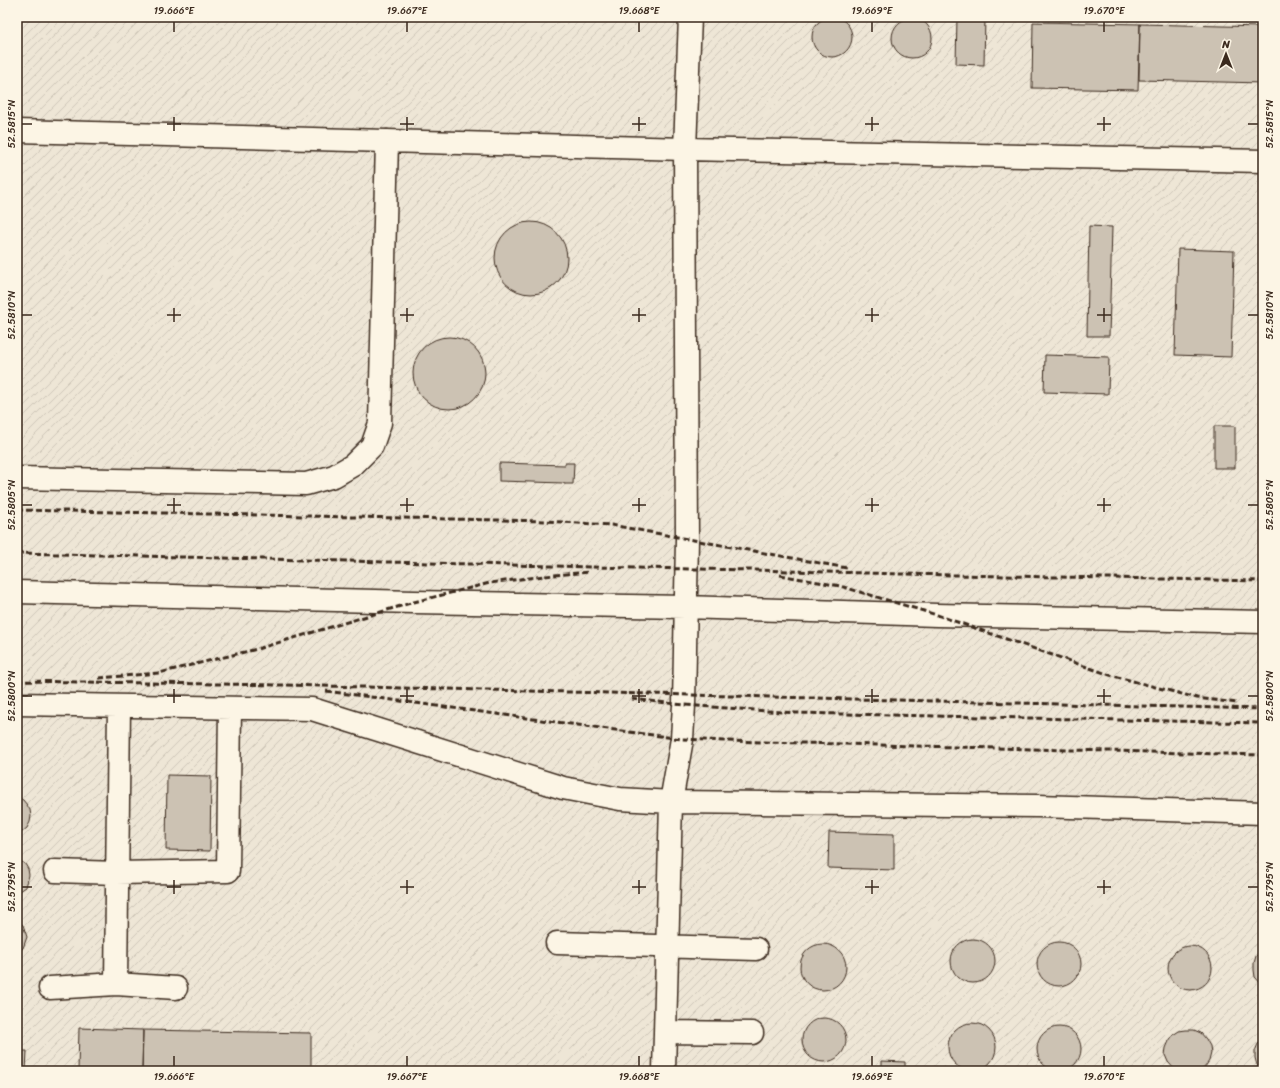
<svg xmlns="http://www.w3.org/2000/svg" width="1280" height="1088" font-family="Sriracha,sans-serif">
	<defs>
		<pattern id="industrial-furrows" width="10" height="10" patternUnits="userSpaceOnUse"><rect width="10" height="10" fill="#eee6d6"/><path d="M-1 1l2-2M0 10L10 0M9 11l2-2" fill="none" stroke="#cdc5b7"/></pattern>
	</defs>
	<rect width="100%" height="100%" fill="#fcf5e5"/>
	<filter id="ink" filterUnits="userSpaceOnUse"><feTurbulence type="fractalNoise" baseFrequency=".025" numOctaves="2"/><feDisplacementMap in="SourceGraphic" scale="8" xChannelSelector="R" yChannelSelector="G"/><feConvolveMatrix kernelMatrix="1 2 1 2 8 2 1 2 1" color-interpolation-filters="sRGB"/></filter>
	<g filter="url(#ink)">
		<!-- industrial -->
		<path fill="url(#industrial-furrows)" d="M17 17H1263V1071H17Z"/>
		<!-- building -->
		<path fill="#ccc2b3" stroke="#3b2a1e" d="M812 37a20 20 0 1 1 40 0a20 20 0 1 1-40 0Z
			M957 17H985L984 65 956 64Z
			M892 38a20 20 0 1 1 40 0a20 20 0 1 1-40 0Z
			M1033 22 1140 24 1138 90 1032 88Z
			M1140 24 1263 27V83L1139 80Z
			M495 258a36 36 0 1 1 72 0a36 36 0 1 1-72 0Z
			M1089 226 1112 227 1109 336H1087Z
			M1178 249 1234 251 1231 357 1175 355Z
			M413 373a36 36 0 1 1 72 0a36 36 0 1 1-72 0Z
			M1045 355 1109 357 1108 394 1044 392Z
			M1214 426H1235V468H1214Z
			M499 463 565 465V463H574L573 484H564V483L499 481Z
			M167 775 211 776 210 851 166 850Z
			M17 797 23 800 27 805 30 810 31 816 30 822 27 828 22 832 17 835Z
			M829 832 894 834V870L828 868Z
			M17 859 25 864 28 869 29 875 26 887 17 893Z
			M17 921 23 925 27 937 23 948 17 953Z
			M951 961a22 22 0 1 1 44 0a22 22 0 1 1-44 0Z
			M1037 964a22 22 0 1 1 44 0a22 22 0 1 1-44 0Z
			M800 967a23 23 0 1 1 46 0a23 23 0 1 1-46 0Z
			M1168 968a22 22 0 1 1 44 0a22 22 0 1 1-44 0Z
			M1263 949V986L1255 977 1254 970V963L1256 956Z
			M802 1040a22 22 0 1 1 44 0a22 22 0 1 1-44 0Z
			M948 1047a24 24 0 1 1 48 0a24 24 0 1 1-48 0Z
			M1037 1049a22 22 0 1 1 44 0a22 22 0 1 1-44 0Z
			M79 1028 143 1030 142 1071H78Z
			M143 1030 311 1033V1071H142Z
			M1186 1030H1194L1201 1033 1206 1039 1210 1046 1211 1053 1209 1061 1205 1067 1200 1071H1176L1168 1062 1165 1055 1166 1048 1169 1041 1173 1035 1179 1031Z
			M1263 1038V1071H1261L1257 1065 1255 1058V1051L1258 1044Z
			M17 1051H27L26 1071H17Z
			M882 1061 905 1062V1071H882Z"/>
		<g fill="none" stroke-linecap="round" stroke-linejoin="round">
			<!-- minor casing -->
			<g stroke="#3b2a1e" stroke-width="25">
				<path id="minor" d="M17 131 685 149 1263 161
					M17 478 306 484 334 476 353 465 372 446 380 423 387 141
					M17 592 414 602 685 607 937 615 1263 622
					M17 704 312 709 563 788 620 799 671 802 1038 806 1263 813
					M119 706 116 984 176 988
					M55 871 117 873 228 871 230 708
					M557 943 756 949
					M50 988 116 984
					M665 1032 752 1033
					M664 1071 671 802 682 739 684 705 687 539 685 149 690 17"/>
			</g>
			<!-- minor -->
			<use href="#minor" stroke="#fcf5e5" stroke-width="22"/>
			<!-- rail -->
			<path stroke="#3b2a1e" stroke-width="3" stroke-dasharray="6 3" stroke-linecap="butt" d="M17 510 545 521 611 525 847 568
				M17 553 634 568 753 570 903 574 1263 581
				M780 575 840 586 937 615 1110 675 1197 698 1237 703
				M99 678 159 673 257 649 414 602 490 583 544 576 590 572
				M17 681 282 685 1263 709
				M326 691 682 739 726 741 1263 755
				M632 699 684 705 796 713 1263 723"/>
		</g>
	</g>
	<!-- ticks -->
	<path fill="none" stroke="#3b2a1e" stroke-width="1.5" d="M174 22V32M407 22V32M639 22V32M872 22V32M1104 22V32M174 117V131M407 117V131M639 117V131M872 117V131M1104 117V131M22 124H32M167 124H181M400 124H414M632 124H646M865 124H879M1097 124H1111M1248 124H1258M174 308V322M407 308V322M639 308V322M872 308V322M1104 308V322M22 315H32M167 315H181M400 315H414M632 315H646M865 315H879M1097 315H1111M1248 315H1258M174 498V512M407 498V512M639 498V512M872 498V512M1104 498V512M22 505H32M167 505H181M400 505H414M632 505H646M865 505H879M1097 505H1111M1248 505H1258M174 689V703M407 689V703M639 689V703M872 689V703M1104 689V703M22 696H32M167 696H181M400 696H414M632 696H646M865 696H879M1097 696H1111M1248 696H1258M174 880V894M407 880V894M639 880V894M872 880V894M1104 880V894M22 887H32M167 887H181M400 887H414M632 887H646M865 887H879M1097 887H1111M1248 887H1258M174 1056V1066M407 1056V1066M639 1056V1066M872 1056V1066M1104 1056V1066"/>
	<!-- margin -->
	<rect width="1280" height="1088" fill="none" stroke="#fcf5e5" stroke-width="44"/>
	<!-- north arrow -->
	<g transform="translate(1226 54)" stroke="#fcf5e5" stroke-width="3" paint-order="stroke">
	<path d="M0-3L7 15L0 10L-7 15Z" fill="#3b2a1e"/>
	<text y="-6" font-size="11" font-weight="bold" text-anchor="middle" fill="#3b2a1e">N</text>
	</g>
	<rect x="22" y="22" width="1236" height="1044" fill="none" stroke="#3b2a1e" stroke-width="1.5"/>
	<g font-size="10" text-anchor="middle" fill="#3b2a1e">
		<text x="174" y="14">19.666°E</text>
		<text x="407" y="14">19.667°E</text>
		<text x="639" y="14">19.668°E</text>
		<text x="872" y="14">19.669°E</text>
		<text x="1104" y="14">19.670°E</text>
		<text transform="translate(11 124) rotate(-90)" y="4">52.5815°N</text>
		<text transform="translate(1269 124) rotate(-90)" y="4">52.5815°N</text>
		<text transform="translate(11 315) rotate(-90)" y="4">52.5810°N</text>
		<text transform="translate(1269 315) rotate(-90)" y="4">52.5810°N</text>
		<text transform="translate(11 505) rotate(-90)" y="4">52.5805°N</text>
		<text transform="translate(1269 505) rotate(-90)" y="4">52.5805°N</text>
		<text transform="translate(11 696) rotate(-90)" y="4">52.5800°N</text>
		<text transform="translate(1269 696) rotate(-90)" y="4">52.5800°N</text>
		<text transform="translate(11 887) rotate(-90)" y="4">52.5795°N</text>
		<text transform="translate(1269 887) rotate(-90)" y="4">52.5795°N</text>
		<text x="174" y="1080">19.666°E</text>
		<text x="407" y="1080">19.667°E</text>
		<text x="639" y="1080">19.668°E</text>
		<text x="872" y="1080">19.669°E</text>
		<text x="1104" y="1080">19.670°E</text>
	</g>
</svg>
